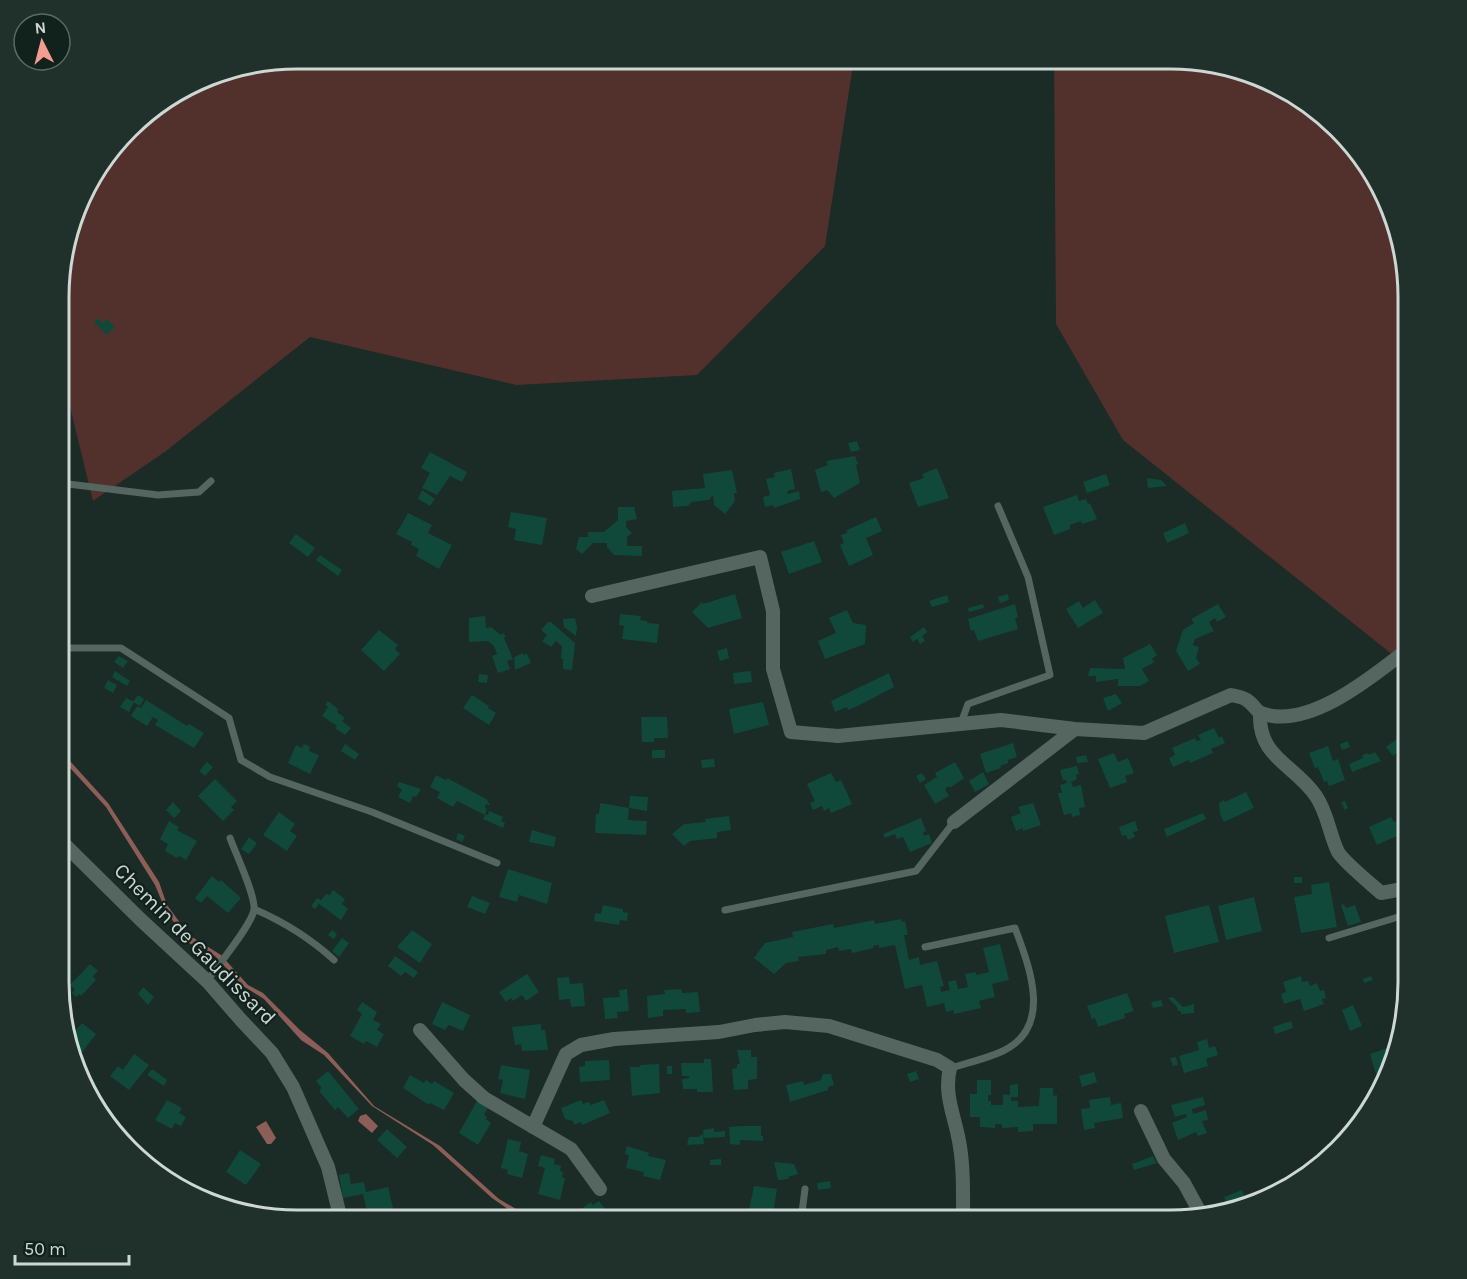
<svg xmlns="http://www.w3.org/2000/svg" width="1467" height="1279" font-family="Karla,sans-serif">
	<rect width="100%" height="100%" fill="#1b2b25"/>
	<!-- green -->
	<path fill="#52302c" d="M297 59H854L825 246 697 375 517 385 310 337 166 451 93 501 60 366 61 266 90 178 140 118 220 71Z
		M1054 59H1186L1275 83 1339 129 1384 192 1408 281V667L1123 440 1056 324Z"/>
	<!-- water -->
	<path fill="#8d5e58" d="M60 750 108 803 159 882 167 905 189 935 221 955 248 985 263 993 300 1030 328 1053 374 1106 440 1146 499 1199 535 1220H524L492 1198 433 1145 372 1106 324 1055 301 1040 264 999 243 986 215 956 187 942 165 909 155 885 106 807 60 757Z
		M366 1114 378 1126 372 1133 358 1121 360 1116Z
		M266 1121 276 1138 271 1144H267L256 1127Z"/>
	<!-- building -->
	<path fill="#10493a" d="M98 318 103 323 107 319 115 327 107 335 94 322Z
		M857 441 860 450 851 452 848 443Z
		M430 452 467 472 462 482 450 476 437 495 422 488 430 473 421 468Z
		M855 456 858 464 856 465 860 483 834 498 827 490 821 492 815 470 828 465 826 461Z
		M937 468 949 498 918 507 909 483 924 478 922 474Z
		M791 469 795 489 787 491 788 494 799 491 800 499 774 508 773 505 765 507 763 497 770 495 766 479 775 477 774 473Z
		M732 470 737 493H734L735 501 725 514 714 505 713 495 709 500 691 502 688 506 673 507 672 491 705 488 703 474Z
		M1106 474 1110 485 1087 493 1083 482Z
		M1147 478 1161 480 1167 486 1148 488Z
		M422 490 435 499 430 506 418 499Z
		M1077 495 1079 501 1086 499 1088 504 1090 503 1097 519 1082 524 1081 521 1070 525V529L1054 535 1043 507Z
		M618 507H634L637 519 626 521V527L632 533 627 537V546H642V556L614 555 607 547V543H593L582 554 576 549 579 537H588V532H604L618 520Z
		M511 512 547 518 542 545 514 540 516 529 508 527Z
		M408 513 432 525 428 533 452 545 439 569 416 556 419 549 411 545 412 542 396 534Z
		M876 517 882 531 866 538 873 555 849 566 840 545 844 543 841 535 847 533V530Z
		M1185 523 1189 533 1167 543 1163 533Z
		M296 534 315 548 308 557 289 543Z
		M814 541 822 562 789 574 781 552Z
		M320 555 342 570 338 576 316 560Z
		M735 594 742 618 708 628 692 612 702 602 703 604Z
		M1008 594 1009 600 1000 603 998 597Z
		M947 595 949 602 932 607 929 601Z
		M1095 600 1103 613 1078 628 1066 609 1079 601 1083 608Z
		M983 604 984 608 969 612 968 608Z
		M1015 604 1018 617 1015 618 1018 629 978 641 974 630 971 631 968 619Z
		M1218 604 1226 617 1217 622 1215 618 1209 622 1214 631 1195 639 1193 645 1199 647 1196 658 1200 664 1188 671 1176 651 1183 630 1194 623 1191 619Z
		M847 610 853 623 866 625 865 644 825 659 818 641 836 633 829 618Z
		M620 614 641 616 640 620 647 621V623L659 624 657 643 622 639 624 626 619 625Z
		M485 616 486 628 491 627 501 635 503 633 506 636 504 638 513 659 507 661 510 669 498 673 492 656 497 654 494 646 488 641 469 642V618Z
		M575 618 577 627 576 636 564 627 563 619Z
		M548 622H551L575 643 572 670 563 669V659H561L562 646 556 641 551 647 542 641 547 635 541 630Z
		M924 627 927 632 922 636 925 641 920 644 917 639 913 642 910 637Z
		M379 630 398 645 395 649 400 654 384 671 361 650Z
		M1150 644 1157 655 1152 659 1154 662 1142 669 1149 681 1140 686H1118V679L1096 682V676H1088L1090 668 1125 669 1123 658Z
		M727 648 729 658 720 661 717 651Z
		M523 653V655L527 654 531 663 515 670 514 657Z
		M119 656 128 661 123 668 114 662Z
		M115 671 130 681 127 686 112 677Z
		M751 671 752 682 734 684 733 673Z
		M889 673 894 687 858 706 848 710 847 707 835 712 831 701Z
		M479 674 488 675 487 683 478 682Z
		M108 680 117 685 113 693 104 688Z
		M1116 694 1122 703 1108 711 1103 698Z
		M138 695 144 699 140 706 133 702Z
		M472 695 489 706 488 708 496 713 489 725 463 708Z
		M126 698 134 702 129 712 120 707Z
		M146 700 187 726 189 724 204 733 194 748 155 725 158 720 153 717 147 726 131 716 137 706 141 708Z
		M328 701 338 709 337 712 345 718 342 721 351 728 345 735 335 728 337 726 322 716 328 707 325 705Z
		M763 702 769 725 734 734 729 709Z
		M641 717H667L668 738H654V742H642Z
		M1214 728 1219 738 1222 736 1225 743 1211 749 1213 753 1190 763 1189 760 1173 767 1169 758 1175 755 1172 748 1195 738 1196 741 1201 740 1198 735Z
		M1405 733 1408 736V748L1401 754 1399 751 1393 756 1386 747 1397 739 1396 737 1398 734 1400 737Z
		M1348 741 1350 747 1342 750 1340 744Z
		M1013 743 1017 757 1008 760V763L1000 766 1001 768 986 773 980 754Z
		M304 744 310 747 309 751 319 755 310 774 288 763 296 745 302 748Z
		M345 744 359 754 355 760 341 751Z
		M1328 746 1333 761 1338 759 1345 780 1329 786 1327 781 1324 782 1318 767 1315 768 1309 753Z
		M652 750H665V758H652Z
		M1375 752 1381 761 1352 772 1349 764 1363 758 1362 755 1368 753 1369 755Z
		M1114 753 1118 762 1128 758 1134 773 1125 776 1127 782 1110 788 1098 759Z
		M1086 755 1088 762 1077 763 1076 757Z
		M714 759 715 767 702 768 701 760Z
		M207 762 213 767 205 776 199 771Z
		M955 762 964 778 950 788 949 786 945 789 949 796 935 804 924 785 937 777 935 773Z
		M1077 766 1079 774H1076L1077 779 1071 782 1073 787 1081 785 1085 807 1079 808 1080 815 1072 817 1071 813 1064 815 1063 812 1058 793H1062L1060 785 1067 783 1066 780H1063L1060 770Z
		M983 772 989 784 975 792 969 781Z
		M831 773 836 782 841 780 852 804 831 813 829 808 824 811 822 806 813 810 810 803 815 801 807 784Z
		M922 773 926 779 920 783 916 776Z
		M436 775 446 780 447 778 488 800 487 802 490 803 489 805 486 804 485 807 487 809 485 814 488 815 489 811 503 817 501 821 505 823 503 828 483 819 485 815 457 801 453 807 437 798 440 792 430 787Z
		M215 779 237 801 231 807 234 810 223 821 198 796Z
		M399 782 421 789 416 797 413 796 410 803 398 797 402 790 397 786Z
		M1246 792 1254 808 1224 822 1220 814 1219 803 1224 800 1225 802Z
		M630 796 648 797 647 811 629 808Z
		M1345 801 1348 808 1345 810 1341 802Z
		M173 802 181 811 174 818 166 810Z
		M600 803 629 808 628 820 647 821 646 835 595 833 596 814H599Z
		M1033 803 1041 825 1023 831V828L1016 831 1011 817 1021 813 1018 807Z
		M279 812 295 824 290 831 297 836 287 851 263 835Z
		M1203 813 1206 819 1167 837 1164 829Z
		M1408 815V837L1401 840 1399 835 1377 845 1369 827 1391 817 1394 822Z
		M729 816 731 830 717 832V838L690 841 684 846 672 834 684 824 706 822 705 819Z
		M921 818 926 831 923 832 924 836 929 834 932 843 910 852 903 837 897 839 895 834 885 838 883 834Z
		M169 821 179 827 177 830 197 841 186 860 179 856 177 858 165 851 168 844 160 839Z
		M1135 821 1138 831 1133 832 1135 837 1128 840 1126 835 1122 836 1119 827Z
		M532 830 556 837 554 847 529 842Z
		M458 833 465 836 462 842 456 839Z
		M249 837 257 843 249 854 241 849Z
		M508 869 552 883 547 904 519 895 517 902 499 897Z
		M212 876 219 882 221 880 241 898 228 913 207 896 201 903 195 898Z
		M1294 877H1302V883H1294Z
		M1329 882 1337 927 1301 933 1294 897 1312 894 1311 885Z
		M333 890 345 899 342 904 348 909 341 920 319 904 315 909 311 906 317 898 321 900 326 894 330 895Z
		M472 896 490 903 485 914 467 907Z
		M1254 897 1262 931 1226 940 1218 906Z
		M1344 904 1346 908 1355 905 1361 922 1348 926 1341 905Z
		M603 905 623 909V912L628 913 627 921 620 920 619 925 594 921 595 913 601 914Z
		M1209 905 1219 942 1174 953 1165 916Z
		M901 919 902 922 905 921 908 935H904L909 960 919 957 920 965 937 961 944 986 940 987 941 992 950 990 948 982 956 980 958 989 968 987 965 974 976 972V975L989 972 983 948 1000 944 1009 980 992 984 995 997 979 1001 981 1008 954 1014 953 1010 946 1012 944 1003 927 1007 922 985 905 989 895 945 879 948V945L873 946 874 948 852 953 851 949 839 951 838 947 826 950V954L798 957 799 961 786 963 774 974 754 958 765 943 793 937 792 932 833 924 834 928 874 920 875 924Z
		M332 930 337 934 334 939 328 935Z
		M412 930 432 944 420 963 397 947Z
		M342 938 349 943 339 957 332 951Z
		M395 956 418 972 414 978 405 972 401 976 388 966Z
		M1408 960V975L1404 977 1400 969 1406 966 1405 962Z
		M90 964 98 971 93 976 96 980 81 996 79 994 76 997 72 993 75 989 70 985Z
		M527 974 539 992 526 1001 522 995 513 1001 511 998 506 1002 499 992Z
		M1301 976 1302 982 1308 981 1310 986 1317 983 1320 991 1324 990 1326 998 1322 999 1324 1004 1304 1011 1300 999 1284 1004 1281 994 1286 992 1283 982Z
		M1371 976 1373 980 1364 983 1363 979Z
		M569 977 570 984 583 983 585 1006 571 1007 570 999 559 1000 557 978Z
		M143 987 154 997 148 1005 138 994Z
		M627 989 629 1011 617 1012 618 1018 605 1019 603 998 620 997 619 990Z
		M681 989 682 993 698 992 700 1012 686 1013V1009L663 1010V1016L648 1018 647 996 665 994 664 990Z
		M1127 993 1134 1011 1124 1014 1125 1018 1098 1027 1095 1018 1092 1019 1087 1006Z
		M1173 997 1183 1007 1194 1004V1013L1181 1014V1011H1178L1177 1007 1168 998Z
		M1161 1000 1163 1006 1153 1008 1151 1002Z
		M362 1002 377 1012 373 1020 381 1024 377 1030 384 1034 377 1047 366 1041 364 1044 350 1036 362 1014 357 1010Z
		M442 1002 470 1015 463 1031 449 1025 445 1030 432 1024Z
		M1353 1005 1362 1026 1350 1031 1342 1010Z
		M1291 1021 1293 1028 1275 1034 1273 1027Z
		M82 1023 96 1034 80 1055 82 1057 75 1066 69 1039Z
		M541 1024V1030H545L548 1050 522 1051 521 1044 515 1045 512 1027Z
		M1207 1039 1209 1048 1215 1046 1218 1055 1206 1059 1208 1066 1184 1073 1179 1056 1199 1050 1197 1042Z
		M1396 1045 1390 1073 1386 1080 1383 1071 1376 1074 1370 1054Z
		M737 1050H751V1057H757V1079L748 1080V1089L734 1090 732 1069 737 1068V1064H740Z
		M134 1054 149 1065 129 1090 110 1076 118 1066 123 1070Z
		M1176 1057 1178 1065 1173 1066 1170 1058Z
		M704 1059H711L713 1092H697V1089H683L682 1079 689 1078V1076H682L681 1063H704Z
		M609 1060 610 1080 580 1082 579 1067 585 1066V1061Z
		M659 1064 660 1093 632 1096 630 1067H640V1065Z
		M501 1065 530 1070 525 1099 500 1093 503 1080 498 1079Z
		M667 1066H672V1074H667Z
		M152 1069 167 1080 164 1086 147 1075Z
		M328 1071 359 1109 348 1118 338 1107 335 1110 320 1092 321 1087 316 1081Z
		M916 1071 919 1079 910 1082 907 1074Z
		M1094 1072 1097 1082 1082 1087 1079 1076Z
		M823 1074H831L834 1085 828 1087V1090L790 1102 786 1085 803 1081 804 1085 821 1080Z
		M410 1075 424 1083 426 1080 432 1084 434 1081 454 1093 444 1110 430 1103 429 1105 403 1088Z
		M977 1080H991V1095H988V1101H991V1105H1003V1094L1010 1095V1085L1018 1084V1097H1011V1101H1018V1107L1039 1106 1040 1088H1053V1096L1057 1095V1124H1033V1131L1018 1132V1127L1002 1128V1124H995V1128L980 1127V1117H970V1094H977Z
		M1110 1097 1111 1105 1121 1103 1123 1118 1094 1123 1095 1128 1084 1130 1081 1109 1090 1108 1089 1100Z
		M1203 1097 1205 1105 1192 1109 1193 1114 1206 1110 1208 1120 1202 1121 1207 1133 1198 1136 1196 1132 1178 1140 1172 1123 1187 1117 1186 1114 1175 1117 1171 1105Z
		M167 1100 182 1108 179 1113 186 1117 181 1126 175 1123 172 1129 155 1120Z
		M581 1100 583 1104 589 1102 591 1105 604 1100 610 1113 582 1125 581 1122 574 1125 573 1121 565 1119 561 1108Z
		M477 1101 488 1108 484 1115 487 1117 486 1119 491 1123 478 1145 459 1133Z
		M740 1126H761V1136H763V1141L740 1140V1145L730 1144 729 1127Z
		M714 1128V1132L725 1131V1137L704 1138 703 1130Z
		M387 1129 407 1147 397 1158 377 1140Z
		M703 1134 704 1144 687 1145 689 1137H698Z
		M508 1139 521 1142 519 1151 528 1154 522 1178 507 1174 508 1170 501 1168Z
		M627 1146 649 1153 648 1156 666 1160 660 1180 643 1176 644 1172 626 1168 629 1155 625 1154Z
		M240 1150 261 1164 246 1185 226 1172Z
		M541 1155 555 1159 554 1164 561 1166 560 1171 563 1172 562 1177 565 1178 560 1200 538 1194 545 1168 538 1166Z
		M1153 1156 1157 1163 1134 1170 1132 1164Z
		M721 1159V1165H710V1160Z
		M774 1162 794 1164 798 1174 788 1177 789 1179 778 1180Z
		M349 1173 351 1184 364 1182 366 1192 388 1187 395 1216 369 1220 363 1194 343 1198 339 1175Z
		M830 1181 831 1188 818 1190 817 1183Z
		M754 1186 777 1189 773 1214 749 1210Z
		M1242 1190 1249 1205 1230 1210 1224 1197Z
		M599 1201 613 1220H576L573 1216 579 1212 578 1211 591 1202 593 1205Z
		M893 1213 916 1216V1220L893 1219Z"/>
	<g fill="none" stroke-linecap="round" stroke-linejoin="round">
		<!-- service -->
		<path stroke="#54665f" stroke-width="7" d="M60 483 158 495 199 492 211 481
			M60 648H121L229 718 241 760 270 777 372 812 497 863
			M961 723 968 704 1050 675 1028 577 998 506
			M254 909C284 922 310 938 334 960
			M725 910 916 871 954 822
			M1329 938 1408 914
			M925 947 1015 928C1030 968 1053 1027 1003 1051 986 1059 967 1063 950 1068
			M207 981C218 965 251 926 254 910 256 896 235 852 230 838
			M801 1220 805 1189"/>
		<!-- minor -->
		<path stroke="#54665f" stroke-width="14" d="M592 596 760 557 773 611V669L791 732 838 736 1001 720 1075 729
			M1260 713C1258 758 1294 764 1316 796 1328 814 1329 833 1338 852 1344 862 1371 884 1381 893L1408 888
			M954 822 1075 729 1144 733 1231 695C1236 696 1244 697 1248 701 1253 704 1256 711 1261 713 1308 731 1373 676 1408 649
			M59 839 141 920 207 981 241 1020 272 1053 293 1087 328 1167 341 1220
			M420 1030 464 1080 484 1098 571 1149 600 1189
			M1141 1111 1164 1159 1184 1183 1202 1216
			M533 1127 566 1054 581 1045 614 1039 719 1032 755 1025 785 1022 829 1026 937 1060 950 1068C944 1093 953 1112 958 1136 964 1163 963 1192 963 1220"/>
	</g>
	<g text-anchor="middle" stroke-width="4.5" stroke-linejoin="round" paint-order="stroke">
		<!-- street labels -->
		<g font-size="21" fill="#cdd7d3" stroke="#11211c">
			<text transform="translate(195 944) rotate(45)" y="7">Chemin de Gaudissard</text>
		</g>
	</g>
	<!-- crop -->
	<path d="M0 0H1467V1279H0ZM297 69H1170A228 228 0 0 1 1398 297V982A228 228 0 0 1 1170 1210H297A228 228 0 0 1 69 982V297A228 228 0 0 1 297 69Z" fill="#20302b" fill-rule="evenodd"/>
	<path fill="none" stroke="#cdd7d3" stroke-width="3" d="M297 69H1170A228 228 0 0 1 1398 297V982A228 228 0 0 1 1170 1210H297A228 228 0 0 1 69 982V297A228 228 0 0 1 297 69Z"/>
	<!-- north arrow -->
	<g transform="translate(42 42) rotate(354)"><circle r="28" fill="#11211c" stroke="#5c6a65" stroke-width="1.5"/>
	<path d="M0-4.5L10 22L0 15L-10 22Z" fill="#f59c92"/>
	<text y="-9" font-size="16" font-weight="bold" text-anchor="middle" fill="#cdd7d3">N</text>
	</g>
	<!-- scale -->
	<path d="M15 1255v9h114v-9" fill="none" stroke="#cdd7d3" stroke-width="3"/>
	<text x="24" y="1255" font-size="18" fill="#cdd7d3" stroke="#11211c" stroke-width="4.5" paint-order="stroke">50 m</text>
</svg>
